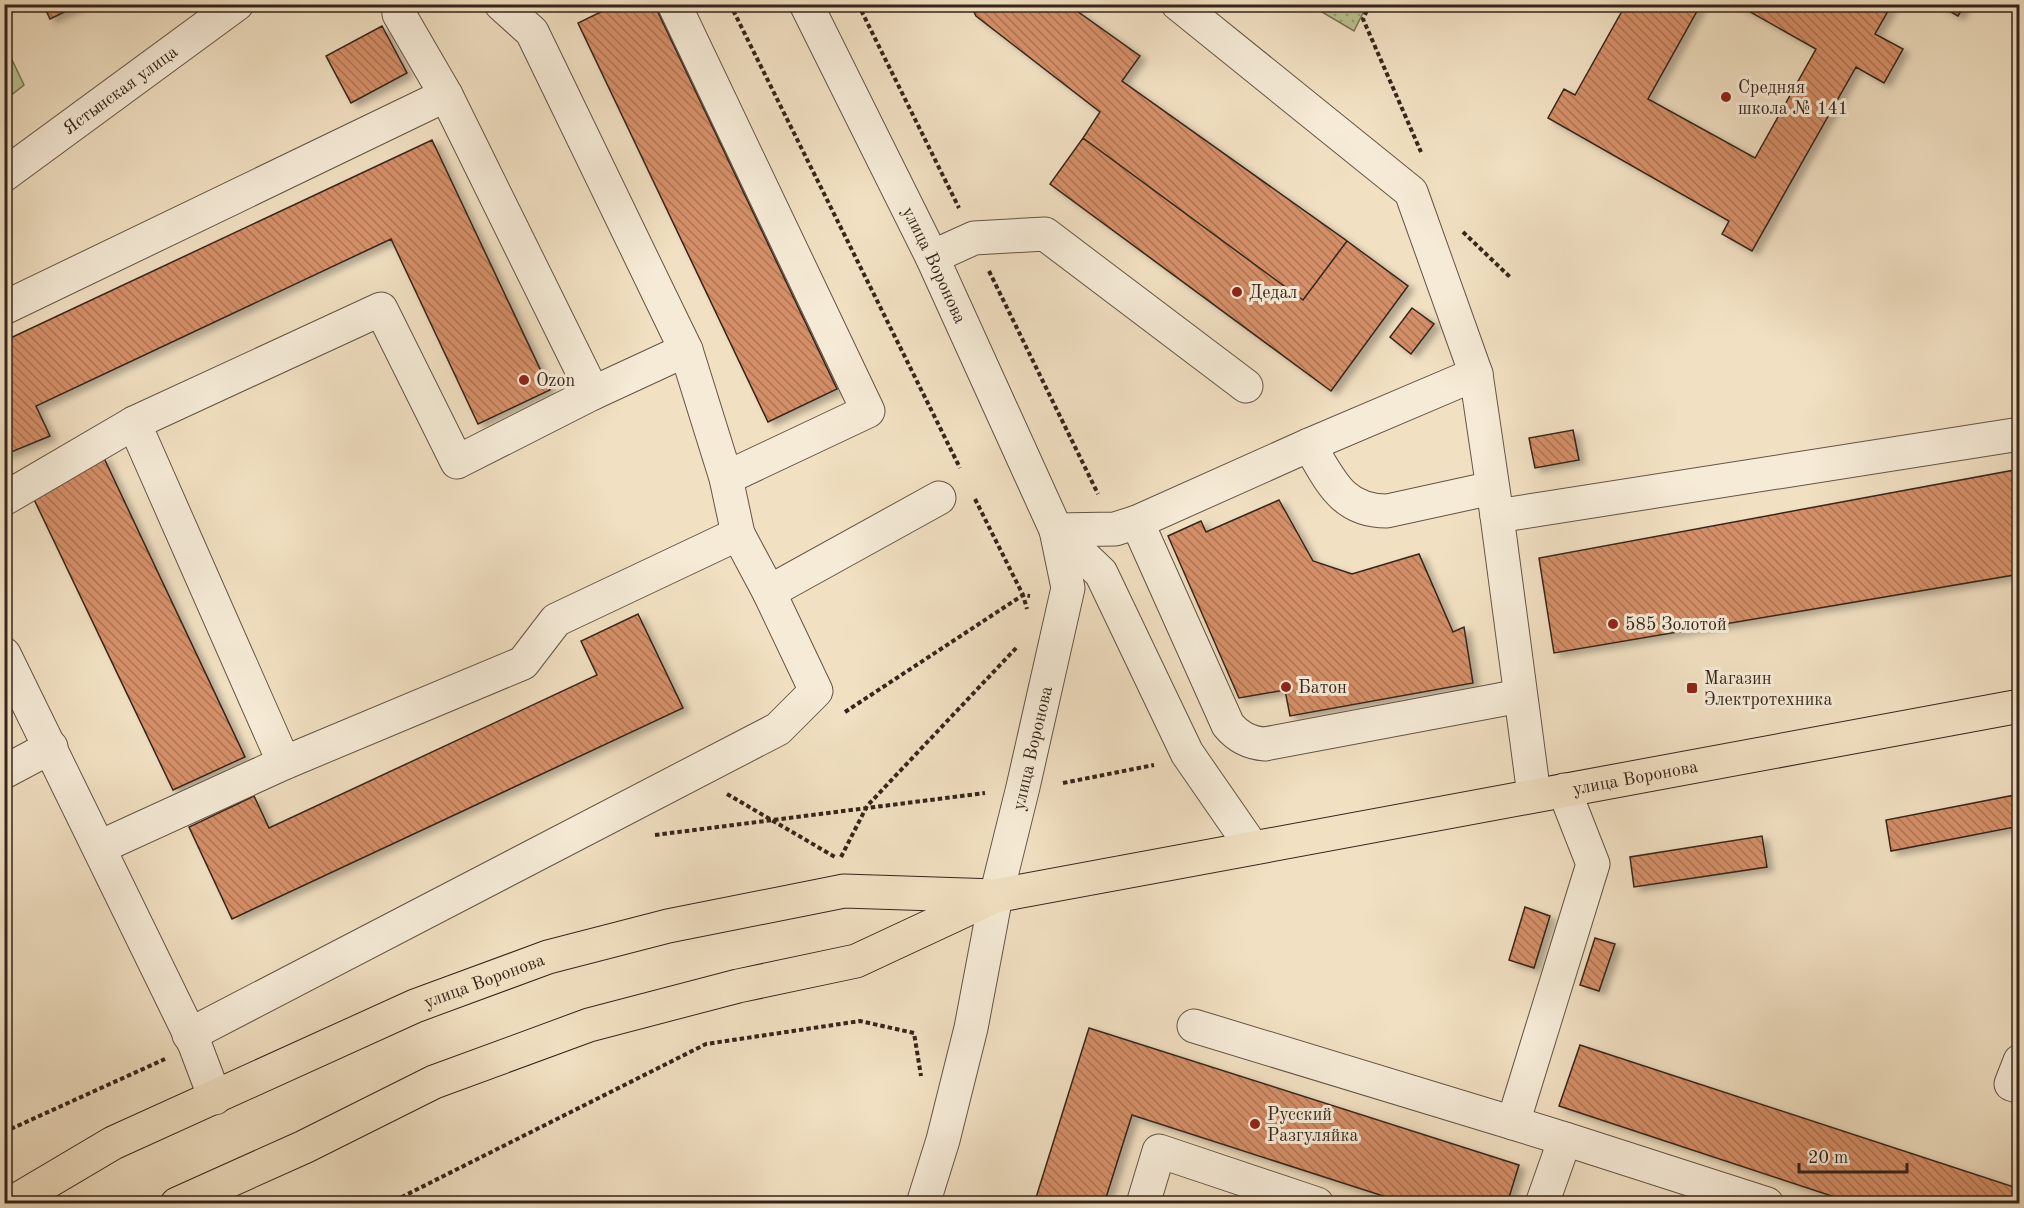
<svg xmlns="http://www.w3.org/2000/svg" width="2024" height="1208" font-family="'Old Standard TT',serif">
	<defs>
		<pattern id="park-dots" width="8" height="8" patternUnits="userSpaceOnUse" patternTransform="scale(1.5)"><rect width="8" height="8" fill="#bbc292"/><path d="M2 2h.1M6 6h.1" fill="none" stroke="#999d76" stroke-width="1.8" stroke-linecap="round"/></pattern>
		<pattern id="building-back-hatch" width="6" height="6" patternUnits="userSpaceOnUse" patternTransform="scale(1.5)"><rect width="6" height="6" fill="#d58f67"/><path d="M-1 5l2 2M0 0l6 6M5-1l2 2" fill="none" stroke="#ae7554"/></pattern>
		<filter id="shadow"><feDropShadow dx="6" dy="4" stdDeviation="3" flood-color="#0004"/></filter>
	</defs>
	<rect width="100%" height="100%" fill="#f1e0c2"/>
	<filter id="stains"><feTurbulence type="fractalNoise" baseFrequency=".00333" numOctaves="4"/><feColorMatrix values="0 0 0 0 .2 0 0 0 0 .09 0 0 0 0 .02 0 0 0 .5 -.17"/></filter>
	<radialGradient id="worn" r=".72"><stop offset=".6" stop-color="#630" stop-opacity="0"/><stop offset="1" stop-color="#630" stop-opacity=".3"/></radialGradient>
	<!-- grass -->
	<path fill="#bbc292" stroke="#787456" stroke-width="1.5" d="M5 45 24 85 5 100H4Z"/>
	<!-- park -->
	<path fill="url(#park-dots)" stroke="#787456" stroke-width="1.5" d="M1310 5H1367L1354 31Z"/>
	<!-- building -->
	<path fill="url(#building-back-hatch)" stroke="#35251b" stroke-width="1.5" filter="url(#shadow)" d="M43 4H81L50 19Z
		M617 4H654L837 389 768 422 578 23Z
		M970 4H1067L1140 56 1122 81 1347 241 1303 300 1083 138 1100 112 976 16Z
		M1626 4H1701L1648 99 1755 158 1816 49 1736 4H1892L1875 34 1903 49 1884 83 1856 67 1752 251 1722 234 1729 221 1548 118 1564 89 1575 95Z
		M1937 4H1965L1958 16Z
		M382 26 407 73 351 103 326 56Z
		M1083 138 1303 300 1347 241 1408 286 1331 391 1050 184Z
		M432 140 550 390 478 424 391 239 36 406 50 436 4 455V341Z
		M1412 308 1434 324 1411 354 1390 337Z
		M1573 430 1579 460 1535 468 1529 438Z
		M103 456 245 757 173 790 30 491Z
		M2020 469V574L1554 653 1539 558Z
		M1279 500 1313 561 1352 574 1419 554 1453 632 1464 627 1473 683 1290 716 1285 690 1239 698 1168 536 1201 521 1206 532Z
		M638 614 683 708 232 919 189 827 254 796 269 828 597 675 581 641Z
		M2020 794V826L1891 851 1886 820Z
		M1762 836 1767 867 1634 887 1630 857Z
		M1525 907 1550 916 1534 968 1509 960Z
		M1595 938 1615 944 1599 991 1580 985Z
		M1089 1028 1519 1165 1507 1204H1408L1132 1115 1104 1204H1034Z
		M1580 1045 2020 1189V1204H1856L1559 1106Z"/>
	<g fill="none" stroke-linecap="round" stroke-linejoin="round">
		<!-- minor casing -->
		<g stroke="#645445" stroke-width="35">
			<g id="minor">
				<path d="M674 4 868 411 726 478"/>
				<path id="s1" d="M806 4 932 257 1056 530 1068 588 1023 787 996 896 971 1028 943 1140 923 1204"/>
				<path d="M1178 4 1411 192 1476 374 1497 516 1534 795"/>
				<path id="s2" d="M4 175 237 4"/>
				<path d="M932 257 974 238 1045 234 1246 386"/>
				<path d="M4 308 446 95"/>
				<path d="M593 393 686 350"/>
				<path d="M134 423 284 763"/>
				<path d="M1309 445C1330 479 1341 511 1387 511L1492 488"/>
				<path d="M4 499 134 423 381 309 457 462 593 393 446 95 399 14 398 4"/>
				<path d="M1497 516 2020 434"/>
				<path d="M1137 522 1228 725C1238 737 1249 743 1265 744L1520 696"/>
				<path d="M1056 530 1115 529 1137 522 1309 445 1476 374"/>
				<path d="M1056 530 1101 573 1187 753 1252 847"/>
				<path d="M769 592 939 498"/>
				<path d="M4 654 195 1045 215 1098"/>
				<path d="M4 772 51 747"/>
				<path d="M1564 790 1593 864 1513 1123 1565 1139"/>
				<path d="M100 847 284 763 523 663 556 620 738 534"/>
				<path d="M1194 1026 1513 1123"/>
				<path d="M189 1035 778 729 816 691 769 592 738 534 726 478 686 350 532 32 501 4"/>
				<path d="M2020 1061 2011 1084 2020 1087"/>
				<path d="M1143 1204 1159 1151 1317 1204"/>
				<path d="M1542 1204 1565 1139 1767 1204"/>
			</g>
		</g>
		<!-- major casing -->
		<g stroke="#35251b" stroke-width="35">
			<g id="major">
				<path id="s3" d="M1000 895 2020 706"/>
				<path id="s4" d="M10 1204 113 1143 415 1006 548 957 668 926 844 891 996 896"/>
				<path d="M177 1204 304 1147 434 1082 589 1025 738 986 856 961 989 899"/>
			</g>
		</g>
		<!-- path -->
		<path stroke="#35251b" stroke-width="4" stroke-dasharray="4.5 3" stroke-linecap="butt" d="M730 4 960 468
			M858 4 959 208
			M1370 4 1363 19 1421 152
			M1463 232 1511 278
			M989 271 1098 494
			M975 499 1023 595 1027 609
			M845 712 1023 595 1030 596
			M1063 783 1154 765
			M727 794 835 857
			M655 835 985 793
			M841 857 867 806 1018 646
			M4 1132 165 1059
			M388 1204 706 1044 860 1021 914 1033 921 1076"/>
		<!-- minor -->
		<use href="#minor" stroke="#f6ebd7" stroke-width="33"/>
		<!-- major -->
		<use href="#major" stroke="#f1e0c2" stroke-width="33"/>
	</g>
	<!-- markers -->
	<g fill="#8f2418" stroke="#f6ebd7" stroke-width="2">
		<circle cx="1726" cy="97" r="6"/>
		<circle cx="1237" cy="292" r="6"/>
		<circle cx="524" cy="380" r="6"/>
		<circle cx="1613" cy="624" r="6"/>
		<circle cx="1286" cy="687" r="6"/>
		<rect x="1686" y="682" width="12" height="12" rx="3"/>
		<circle cx="1255" cy="1124" r="6"/>
	</g>
	<g text-anchor="middle" stroke-width="6" stroke-linejoin="round" paint-order="stroke">
		<!-- poi labels -->
		<g font-size="18" fill="#35251b" stroke="#f6ebd7" text-anchor="start">
			<text x="1738" y="93">Средняя<tspan x="1738" dy="21">школа № 141</tspan></text>
			<text x="1249" y="298">Дедал</text>
			<text x="536" y="386">Ozon</text>
			<text x="1625" y="630">585 Золотой</text>
			<text x="1704" y="684">Магазин<tspan x="1704" dy="21">Электротехника</tspan></text>
			<text x="1298" y="693">Батон</text>
			<text x="1267" y="1120">Русский<tspan x="1267" dy="21">Разгуляйка</tspan></text>
		</g>
		<!-- street labels -->
		<g font-size="18" fill="#35251b" stroke="#f6ebd7">
			<text dy="6" stroke="none"><textPath href="#s2" startOffset="144">Ястынская улица</textPath></text>
			<text dy="6" stroke="none"><textPath href="#s1" startOffset="291">улица Воронова</textPath></text>
			<text transform="translate(1032 748) rotate(-77)" y="6">улица Воронова</text>
			<text dy="6" stroke="none"><textPath href="#s3" startOffset="646">улица Воронова</textPath></text>
			<text dy="6" stroke="none"><textPath href="#s4" startOffset="525">улица Воронова</textPath></text>
		</g>
	</g>
	<!-- margin -->
	<rect width="2024" height="1208" fill="none" stroke="#f1e0c2" stroke-width="24"/>
	<rect x="6" y="6" width="2012" height="1196" fill="none" stroke="#35251b" stroke-width="3"/>
	<rect x="12" y="12" width="2000" height="1184" fill="none" stroke="#35251b" stroke-width="1.5"/>
	<!-- scale -->
	<path d="M1799 1163v9h108v-9" fill="none" stroke="#35251b" stroke-width="3"/>
	<text x="1808" y="1163" font-size="18" fill="#35251b" stroke="#f6ebd7" stroke-width="4.5" paint-order="stroke">20 m</text>
	<rect width="100%" height="100%" filter="url(#stains)"/>
	<rect width="100%" height="100%" fill="url(#worn)"/>
</svg>
